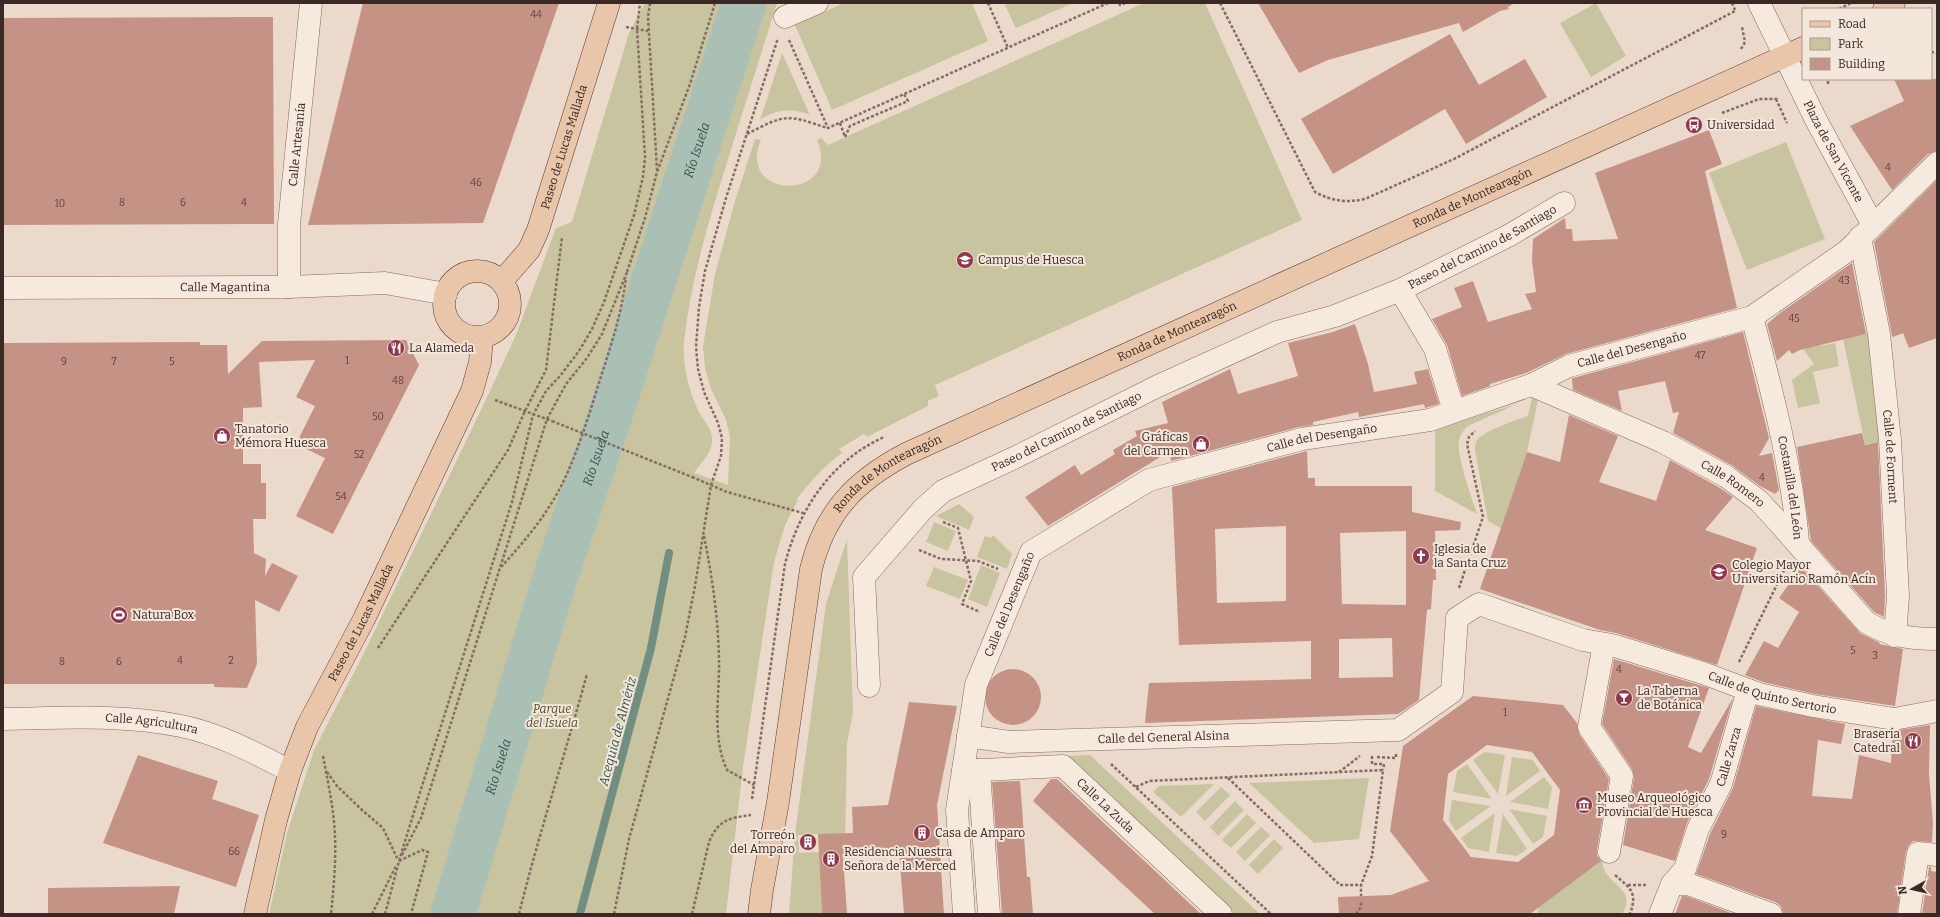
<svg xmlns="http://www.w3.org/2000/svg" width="1940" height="917" font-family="Bitter,serif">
	<rect width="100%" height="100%" fill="#ebdacc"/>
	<!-- green -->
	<path fill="#c8c4a0" d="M645 3H726L588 430 617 442 759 3H777C761 54 745 105 729 156 710 217 691 278 684 342 682 364 689 392 699 412 704 421 712 429 712 439 713 452 701 463 694 473L728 485 730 437 726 420 711 389 705 368 703 346 715 274 735 201 755 139 761 140C735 201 843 201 817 140L821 138 828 145 1144 3H1205L1302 220 935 385 939 396 928 401V406L867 437 864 434 839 449 842 453C824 466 810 482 796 500H798L785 525 774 562 743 767 726 914H269L287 833 314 750 363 655 491 389 516 335 556 228 572 222 629 33Z
		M844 3H972L988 41 832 110 795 25Z
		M1004 3H1073L1016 28Z
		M1596 3 1626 56 1591 77 1560 23Z
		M782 53 810 115C793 108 776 109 760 120Z
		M1786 142 1825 239 1747 270 1709 173Z
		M1871 333 1876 374 1879 442 1865 444 1843 339Z
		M1819 337 1820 346 1835 343 1839 366 1813 372 1820 403 1798 408 1792 380 1814 364 1804 350Z
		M1539 395 1527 452 1501 528 1488 521 1475 450C1475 445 1475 441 1479 438 1489 429 1514 421 1528 416L1532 398Z
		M1517 404 1470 425C1464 429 1460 434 1459 441 1456 455 1472 498 1477 514L1435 491V429Z
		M959 504 974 517 969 530 936 516Z
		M934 522 956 531 948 551 926 542Z
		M993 535 1012 554 1007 569 977 557 985 536 991 538Z
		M847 539 853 713 847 743 845 842 818 834 798 835 799 853 819 852 822 914H789L795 834 826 604Z
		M981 565 1000 573 987 607 968 599Z
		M934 567 968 580 960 599 926 586Z
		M1484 752 1505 755 1498 794 1473 760Z
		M1090 755 1260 914H1235L1068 756Z
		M1512 757 1533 760 1540 771 1506 796Z
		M1467 764 1492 799 1453 792 1457 771Z
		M1544 777 1552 787 1548 809 1510 802Z
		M1369 778 1359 839 1314 843 1249 783Z
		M1214 784 1181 817 1153 792 1159 786Z
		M1221 787 1230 795 1205 821 1196 812Z
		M1452 800 1491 806 1456 831 1449 821Z
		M1235 801 1244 810 1218 836 1210 827Z
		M1509 809 1547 816 1543 837 1533 844Z
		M1495 813 1489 852 1468 848 1461 838Z
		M1247 814 1256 823 1231 848 1222 840Z
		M1503 814 1527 849 1517 856 1496 853Z
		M1261 827 1270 835 1245 861 1236 852Z
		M1274 839 1283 848 1258 874 1249 865Z
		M1602 860C1603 886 1639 887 1622 914H1537L1539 907Z"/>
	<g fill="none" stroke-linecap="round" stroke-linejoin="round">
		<!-- stream -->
		<path stroke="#728e81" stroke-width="8" d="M580 914 651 648 669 553"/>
		<!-- river -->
		<path stroke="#abc0b5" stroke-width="45" id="s1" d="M453 914 554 581 608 421 744 3"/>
	</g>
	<!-- building -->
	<path fill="#c59286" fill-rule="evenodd" d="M363 3H559L483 223 308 225Z
		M1258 3H1515L1508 7 1509 9 1500 11 1463 32 1459 23 1328 60 1299 73Z
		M273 17 274 224 3 225V18Z
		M1450 34 1479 85 1525 59 1547 97 1466 144 1445 109 1333 174 1301 119Z
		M1894 79H1937V151L1928 154 1892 190 1850 126 1904 101Z
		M1709 130 1722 164 1705 171 1737 308 1566 354 1526 373 1490 384V386L1462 396 1447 345 1432 319 1462 307 1454 288 1473 281 1488 322 1532 309 1525 294 1536 292 1532 261 1533 239 1565 218 1566 229H1572L1573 241 1618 239 1595 173Z
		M1937 180V338L1909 348 1903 333 1893 337 1892 336 1874 242Z
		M1852 263 1866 334 1800 350 1792 354 1789 350 1777 361 1767 324 1780 313Z
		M1355 324 1368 364 1374 392 1417 384 1414 372 1428 369 1439 404 1425 408 1424 404 1359 417 1358 412 1313 422V425L1299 427 1171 461 1170 451 1048 526 1025 497 1075 465 1081 475 1115 454 1113 450 1137 436 1135 431 1168 423 1162 402 1230 369 1238 394 1298 376 1288 343 1333 332Z
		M1743 332 1769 438 1759 456 1772 453 1779 490 1775 494 1760 486 1733 466 1673 433 1679 412 1673 413 1665 381 1618 391 1622 411 1573 390 1572 379 1573 378Z
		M406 340 419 365 333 534 296 516 325 458 296 444 315 406 296 397 315 360 259 362 262 407 243 408V464H261V483H266V519H253L254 553 266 559 265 576 272 563 298 576 279 612 255 600 257 664 247 688 214 687V684H3V343L200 342V345H227L228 374 262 341Z
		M1569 415 1618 436 1599 482 1656 501 1670 460 1720 488 1733 497 1705 530 1757 548 1717 665 1616 633 1600 630 1480 589 1527 452 1560 462Z
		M1862 433 1865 445 1878 442 1885 596 1884 617 1874 612 1811 541 1797 447Z
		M1307 451 1308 478H1315V486H1412V512L1461 522 1460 530 1435 531 1436 580H1433L1431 609 1427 610 1419 700 1398 714 1145 723 1149 683 1311 679V641L1179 645 1172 487ZM1286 526V601L1217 603 1215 529ZM1406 531V605L1342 604 1340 533ZM1392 638 1393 677 1339 678V639Z
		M1801 567 1860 633 1880 643 1879 644 1903 649 1895 706 1815 694 1763 682 1745 675 1764 641 1778 648 1799 612 1779 598Z
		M1614 659 1709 688 1688 747 1701 753 1733 698 1709 779 1687 823 1675 861 1623 845 1634 778 1632 769 1602 724Z
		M985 697a28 28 0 1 1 56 0a28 28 0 1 1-56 0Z
		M1473 696 1563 705 1577 723 1579 734 1609 779 1597 850V856L1601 861 1530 914H1339L1338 897 1391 895 1429 881 1390 831 1403 746ZM1487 745 1532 752 1560 790 1554 835 1518 862 1471 857 1443 820 1448 774Z
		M909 702 957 706 937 805 944 914H904L899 851 843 855 847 914H822L818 834 853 833 852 807 888 805Z
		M1756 706 1845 724 1841 744 1818 740 1812 796 1852 799 1859 755 1891 763 1893 731 1930 725 1929 774 1933 823 1932 842 1913 841 1908 846 1906 851 1897 914H1783L1781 906 1775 902 1696 874 1710 834 1733 788Z
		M138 755 218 781 212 799 259 815 236 887 103 843Z
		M1051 779H1057L1201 914H1155L1033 801Z
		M1020 781 1027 877H1030L1033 914H1002L992 782Z
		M1929 867H1931V871L1937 872V914H1922Z
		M180 886 174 914H48V888Z
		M1682 896H1686L1734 914H1675Z"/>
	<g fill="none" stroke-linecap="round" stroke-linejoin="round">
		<!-- minor casing -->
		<g stroke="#866c61" stroke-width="23">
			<g id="minor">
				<path id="s2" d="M1759 3 1816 120 1873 225"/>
				<path d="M785 17 817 3"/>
				<path id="s3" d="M1860 237 1879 334 1890 440 1898 596 1895 636"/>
				<path id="s4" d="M289 287V224L311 3"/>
				<path id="s5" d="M3 288 289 287 385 283 446 294"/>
				<path d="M1400 290 1435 349 1454 411"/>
				<path id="s6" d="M1752 317C1772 391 1792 467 1798 542"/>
				<path id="s7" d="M1531 385 1663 442 1727 477 1759 501 1780 524 1866 622C1889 636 1910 639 1937 639"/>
				<path d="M1604 644 1589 727 1622 776 1609 852"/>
				<path id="s8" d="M869 686 864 577 923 509 943 491 1014 458 1158 386 1277 332 1335 316 1400 290 1508 236 1564 203"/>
				<path id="s9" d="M3 719C63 718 123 714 181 726 220 734 255 753 290 771"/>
				<path id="s10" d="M968 736 1009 742 1398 730 1452 692 1457 618 1479 604 1583 640 1612 645 1703 673 1759 694 1813 706 1894 719 1937 711"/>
				<path d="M979 770 989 914"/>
				<path id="s11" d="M963 771 1063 766 1221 914"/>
				<path d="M1672 884H1688L1771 914"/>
				<path id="s12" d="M964 914 957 810 976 685 1031 552 1149 480 1302 439 1430 420 1531 385 1569 366 1752 317 1847 251 1937 163"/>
				<path id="s13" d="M1660 914 1672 884 1685 869 1698 829 1721 784 1748 690"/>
				<path d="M1909 914 1918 853 1937 855"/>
			</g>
		</g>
		<!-- major casing -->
		<g stroke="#553c35" stroke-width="23">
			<g id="major">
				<path d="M1884 9 1894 3"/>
				<circle cx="477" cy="304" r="33"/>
				<path id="s14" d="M502 281 529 250 538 230 609 3"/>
				<path id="s15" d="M255 914 276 820 290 771 307 727 364 619 472 391 480 362 482 337"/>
				<path id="s16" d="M759 914 762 890 778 802 811 569C825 512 855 481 906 454L1803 48"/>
			</g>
		</g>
		<!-- path -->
		<path stroke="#866c61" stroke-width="2.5" stroke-dasharray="3 2" stroke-linecap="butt" d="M650 3 648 17 657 170
			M988 3 1008 48
			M1119 3 1120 5 1125 3
			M1220 3 1315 192C1332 201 1346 203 1365 199L1454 159 1735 11
			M1732 3 1735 10
			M1839 9 1851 3
			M626 27 648 31
			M789 40 828 128 1108 3
			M1741 49 1745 42 1742 27
			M1931 52 1937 53
			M1828 84V79
			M1776 99 1787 123
			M1722 113 1759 99H1779
			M840 123 845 137
			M747 134C786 114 786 114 827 128
			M845 137 850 126 908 101 904 94
			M627 272 645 218 657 172 690 84 715 3
			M495 400 552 421
			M692 477 727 492 803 513
			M943 522 958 528 971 581 962 604 980 612
			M704 536C712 576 718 616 719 658 720 695 711 735 727 770L754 785
			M919 550 941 559 978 561 998 569
			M501 567C526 540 550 511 565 478 579 448 589 415 599 383 610 348 622 314 626 277
			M1459 588 1483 517 1467 444 1469 437 1475 431
			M378 648 508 450 525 411 546 370 562 237
			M1739 662 1786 566
			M323 756C327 778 332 800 334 822 337 853 334 884 331 914
			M1372 756V764H1384L1383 770
			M1377 757 1396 758V753
			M1111 764 1271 914
			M327 772 337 786 362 810 383 828 398 860
			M1339 772 1360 756
			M1228 778 1340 885H1361
			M1136 787 1149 781 1383 770 1372 856 1361 885V896
			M752 799 785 564C799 509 831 461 884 437
			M402 855 421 818 547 419 566 384 587 358 602 334 627 272
			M399 861 422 850 428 852 411 914
			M1615 875C1630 888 1638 892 1630 914
			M1628 885H1646
			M372 914 396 866
			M385 914 399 861 422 786 512 502 533 415 546 391 560 376 579 351 592 329 604 302 634 215 643 177 645 157 637 29 640 3
			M519 914C539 833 565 755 587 674
			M614 914 629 839 685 637 695 586 711 485 721 456 722 438 718 423 704 392 698 369 696 347 699 307 705 271 726 198 778 38
			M692 914 709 842C718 820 729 818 751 815
			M1356 914 1361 907V901"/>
		<!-- minor -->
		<use href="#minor" stroke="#f6eade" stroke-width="22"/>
		<!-- major -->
		<use href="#major" stroke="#e9c6a9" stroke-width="22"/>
		<!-- path-bridge -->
		<path stroke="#866c61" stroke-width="2.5" stroke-dasharray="3 2" stroke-linecap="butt" d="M552 421 692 477"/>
	</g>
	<!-- icons -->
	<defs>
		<g id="bus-disc" transform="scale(0.9)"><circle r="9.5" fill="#8f374c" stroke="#f3e6db"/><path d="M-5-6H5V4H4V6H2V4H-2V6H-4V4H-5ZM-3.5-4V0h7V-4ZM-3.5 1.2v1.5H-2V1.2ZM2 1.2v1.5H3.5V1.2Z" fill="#fff"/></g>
		<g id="university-disc" transform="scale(0.9)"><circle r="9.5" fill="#8f374c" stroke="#f3e6db"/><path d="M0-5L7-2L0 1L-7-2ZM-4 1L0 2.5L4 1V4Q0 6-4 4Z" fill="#fff"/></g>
		<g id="restaurant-disc" transform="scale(0.9)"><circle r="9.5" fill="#8f374c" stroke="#f3e6db"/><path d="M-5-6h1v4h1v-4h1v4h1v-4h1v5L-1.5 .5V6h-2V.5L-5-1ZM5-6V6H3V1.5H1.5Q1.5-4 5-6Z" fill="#fff"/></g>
		<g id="shop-disc" transform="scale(0.9)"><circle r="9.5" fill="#8f374c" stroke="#f3e6db"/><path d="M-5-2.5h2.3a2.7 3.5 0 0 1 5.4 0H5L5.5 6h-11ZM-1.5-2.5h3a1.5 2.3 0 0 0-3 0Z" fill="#fff"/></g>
		<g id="church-disc" transform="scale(0.9)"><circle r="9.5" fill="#8f374c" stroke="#f3e6db"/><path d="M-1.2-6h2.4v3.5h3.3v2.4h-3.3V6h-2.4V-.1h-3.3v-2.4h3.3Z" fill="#fff"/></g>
		<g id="stadium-disc" transform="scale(0.9)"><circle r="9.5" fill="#8f374c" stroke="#f3e6db"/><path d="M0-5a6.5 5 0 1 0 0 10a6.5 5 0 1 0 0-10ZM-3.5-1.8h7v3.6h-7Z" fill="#fff"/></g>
		<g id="bar-disc" transform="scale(0.9)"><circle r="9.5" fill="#8f374c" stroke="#f3e6db"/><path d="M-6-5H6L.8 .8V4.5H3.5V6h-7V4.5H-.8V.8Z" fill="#fff"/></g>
		<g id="museum-disc" transform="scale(0.9)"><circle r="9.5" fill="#8f374c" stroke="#f3e6db"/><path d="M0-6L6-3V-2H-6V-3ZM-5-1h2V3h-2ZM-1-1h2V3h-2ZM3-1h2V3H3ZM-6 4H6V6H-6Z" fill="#fff"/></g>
		<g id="building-disc" transform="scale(0.9)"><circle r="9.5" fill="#8f374c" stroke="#f3e6db"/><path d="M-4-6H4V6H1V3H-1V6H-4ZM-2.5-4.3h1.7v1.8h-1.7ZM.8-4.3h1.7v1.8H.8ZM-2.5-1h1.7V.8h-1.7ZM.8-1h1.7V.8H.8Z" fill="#fff"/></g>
	</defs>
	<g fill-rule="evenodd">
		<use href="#bus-disc" x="1694" y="125"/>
		<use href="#university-disc" x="965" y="260"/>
		<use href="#restaurant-disc" x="396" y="348"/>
		<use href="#shop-disc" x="222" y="436"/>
		<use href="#shop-disc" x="1201" y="444"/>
		<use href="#church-disc" x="1421" y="556"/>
		<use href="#university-disc" x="1719" y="572"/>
		<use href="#stadium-disc" x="119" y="615"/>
		<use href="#bar-disc" x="1624" y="698"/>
		<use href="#restaurant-disc" x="1913" y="741"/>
		<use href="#museum-disc" x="1584" y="805"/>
		<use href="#building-disc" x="922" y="833"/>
		<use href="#building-disc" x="808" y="842"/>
		<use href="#building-disc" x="831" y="859"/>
	</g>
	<g text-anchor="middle" stroke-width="4" stroke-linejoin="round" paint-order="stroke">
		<!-- number labels -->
		<g font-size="10" fill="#5c423c">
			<text x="536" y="18">44</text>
			<text x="1888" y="171">4</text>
			<text x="476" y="186">46</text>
			<text x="122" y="206">8</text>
			<text x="183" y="206">6</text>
			<text x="244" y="206">4</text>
			<text x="60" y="207">10</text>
			<text x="1844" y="284">43</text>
			<text x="1794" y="322">45</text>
			<text x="1700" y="359">47</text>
			<text x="347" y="364">1</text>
			<text x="64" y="365">9</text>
			<text x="114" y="365">7</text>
			<text x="172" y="365">5</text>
			<text x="398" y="384">48</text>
			<text x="378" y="420">50</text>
			<text x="359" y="458">52</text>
			<text x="1762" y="481">4</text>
			<text x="341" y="500">54</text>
			<text x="1853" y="654">5</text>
			<text x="1875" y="659">3</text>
			<text x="180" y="664">4</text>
			<text x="231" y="664">2</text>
			<text x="62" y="665">8</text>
			<text x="119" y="665">6</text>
			<text x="1619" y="673">4</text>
			<text x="1505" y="716">1</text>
			<text x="1724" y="838">9</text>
			<text x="234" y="855">66</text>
		</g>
		<!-- poi labels -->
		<g font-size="12" fill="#392823" stroke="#f3e6db" text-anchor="start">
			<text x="1707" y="129">Universidad</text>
			<text x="978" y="264">Campus de Huesca</text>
			<text x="409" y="352">La Alameda</text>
			<text x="235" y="433">Tanatorio<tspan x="235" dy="14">Mémora Huesca</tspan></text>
			<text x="1188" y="441" text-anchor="end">Gráficas<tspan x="1188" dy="14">del Carmen</tspan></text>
			<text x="1434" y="553">Iglesia de<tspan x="1434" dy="14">la Santa Cruz</tspan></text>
			<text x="1732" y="569">Colegio Mayor<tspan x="1732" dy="14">Universitario Ramón Acín</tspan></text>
			<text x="132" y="619">Natura Box</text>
			<text x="1637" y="695">La Taberna<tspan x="1637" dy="14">de Botánica</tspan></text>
			<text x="1900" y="738" text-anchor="end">Brasería<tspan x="1900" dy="14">Catedral</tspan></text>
			<text x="1597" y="802">Museo Arqueológico<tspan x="1597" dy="14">Provincial de Huesca</tspan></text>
			<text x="935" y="837">Casa de Amparo</text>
			<text x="795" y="839" text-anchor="end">Torreón<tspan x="795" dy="14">del Amparo</tspan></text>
			<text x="844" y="856">Residencia Nuestra<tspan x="844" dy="14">Señora de la Merced</tspan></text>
		</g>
		<!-- street labels -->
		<g font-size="12" fill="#392823" stroke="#f3e6db">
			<text dy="4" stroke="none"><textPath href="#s4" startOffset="143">Calle Artesanía</textPath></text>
			<text dy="4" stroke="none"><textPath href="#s14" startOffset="150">Paseo de Lucas Mallada</textPath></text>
			<text dy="4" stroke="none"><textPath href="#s2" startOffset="166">Plaza de San Vicente</textPath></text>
			<text dy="4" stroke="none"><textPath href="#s16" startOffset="1125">Ronda de Montearagón</textPath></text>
			<text dy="4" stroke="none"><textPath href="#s8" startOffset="819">Paseo del Camino de Santiago</textPath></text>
			<text dy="4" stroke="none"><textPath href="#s5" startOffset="222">Calle Magantina</textPath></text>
			<text dy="4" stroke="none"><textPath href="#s16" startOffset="801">Ronda de Montearagón</textPath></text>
			<text dy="4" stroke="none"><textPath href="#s12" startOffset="1015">Calle del Desengaño</textPath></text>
			<text dy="4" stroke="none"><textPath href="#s8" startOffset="363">Paseo del Camino de Santiago</textPath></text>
			<text dy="4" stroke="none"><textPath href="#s12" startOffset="691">Calle del Desengaño</textPath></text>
			<text dy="4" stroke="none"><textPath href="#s3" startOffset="222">Calle de Forment</textPath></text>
			<text dy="4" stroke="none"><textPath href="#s16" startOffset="477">Ronda de Montearagón</textPath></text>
			<text dy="4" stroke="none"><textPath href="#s7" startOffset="225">Calle Romero</textPath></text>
			<text dy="4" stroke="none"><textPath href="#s6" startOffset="175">Costanilla del León</textPath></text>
			<text dy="4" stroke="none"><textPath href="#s12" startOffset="318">Calle del Desengaño</textPath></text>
			<text dy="4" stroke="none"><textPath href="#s15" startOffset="312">Paseo de Lucas Mallada</textPath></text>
			<text dy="4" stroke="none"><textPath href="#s10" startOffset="904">Calle de Quinto Sertorio</textPath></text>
			<text dy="4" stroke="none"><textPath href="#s9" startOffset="149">Calle Agricultura</textPath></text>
			<text dy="4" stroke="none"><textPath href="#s10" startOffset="196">Calle del General Alsina</textPath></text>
			<text dy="4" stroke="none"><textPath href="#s13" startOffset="173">Calle Zarza</textPath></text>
			<text dy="4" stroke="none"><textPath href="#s11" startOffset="158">Calle La Zuda</textPath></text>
		</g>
		<!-- park labels -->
		<g font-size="12" font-style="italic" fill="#52532c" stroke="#f3e6db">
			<text x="552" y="713">Parque<tspan x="552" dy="14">del Isuela</tspan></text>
		</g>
		<!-- water labels -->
		<g font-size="13" font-style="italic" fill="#34574c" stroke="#f3e6db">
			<text dy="5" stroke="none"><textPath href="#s1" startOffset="802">Río Isuela</textPath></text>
			<text dy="5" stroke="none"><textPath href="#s1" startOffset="478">Río Isuela</textPath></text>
			<text transform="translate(617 731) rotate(-75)" y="5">Acequia de Almériz</text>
			<text dy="5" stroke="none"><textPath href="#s1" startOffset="154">Río Isuela</textPath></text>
		</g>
	</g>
	<!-- border -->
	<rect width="1940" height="917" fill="none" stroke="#392823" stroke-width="8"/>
	<!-- legend -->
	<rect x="1802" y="8" width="130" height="72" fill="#f3e6db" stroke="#a99a91"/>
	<rect x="1810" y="21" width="20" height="6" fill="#e9c6a9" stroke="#a99a91"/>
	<text x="1838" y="28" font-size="12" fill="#392823">Road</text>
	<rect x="1810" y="38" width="20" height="12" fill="#c8c4a0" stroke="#a99a91"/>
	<text x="1838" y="48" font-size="12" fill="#392823">Park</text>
	<rect x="1810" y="58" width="20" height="12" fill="#c59286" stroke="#a99a91"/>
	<text x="1838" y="68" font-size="12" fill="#392823">Building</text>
	<!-- north arrow -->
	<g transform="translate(1912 889) rotate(262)" stroke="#f3e6db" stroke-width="3" paint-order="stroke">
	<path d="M0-3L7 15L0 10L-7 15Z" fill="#392823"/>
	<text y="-6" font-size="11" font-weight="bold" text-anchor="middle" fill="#392823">N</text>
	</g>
</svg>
